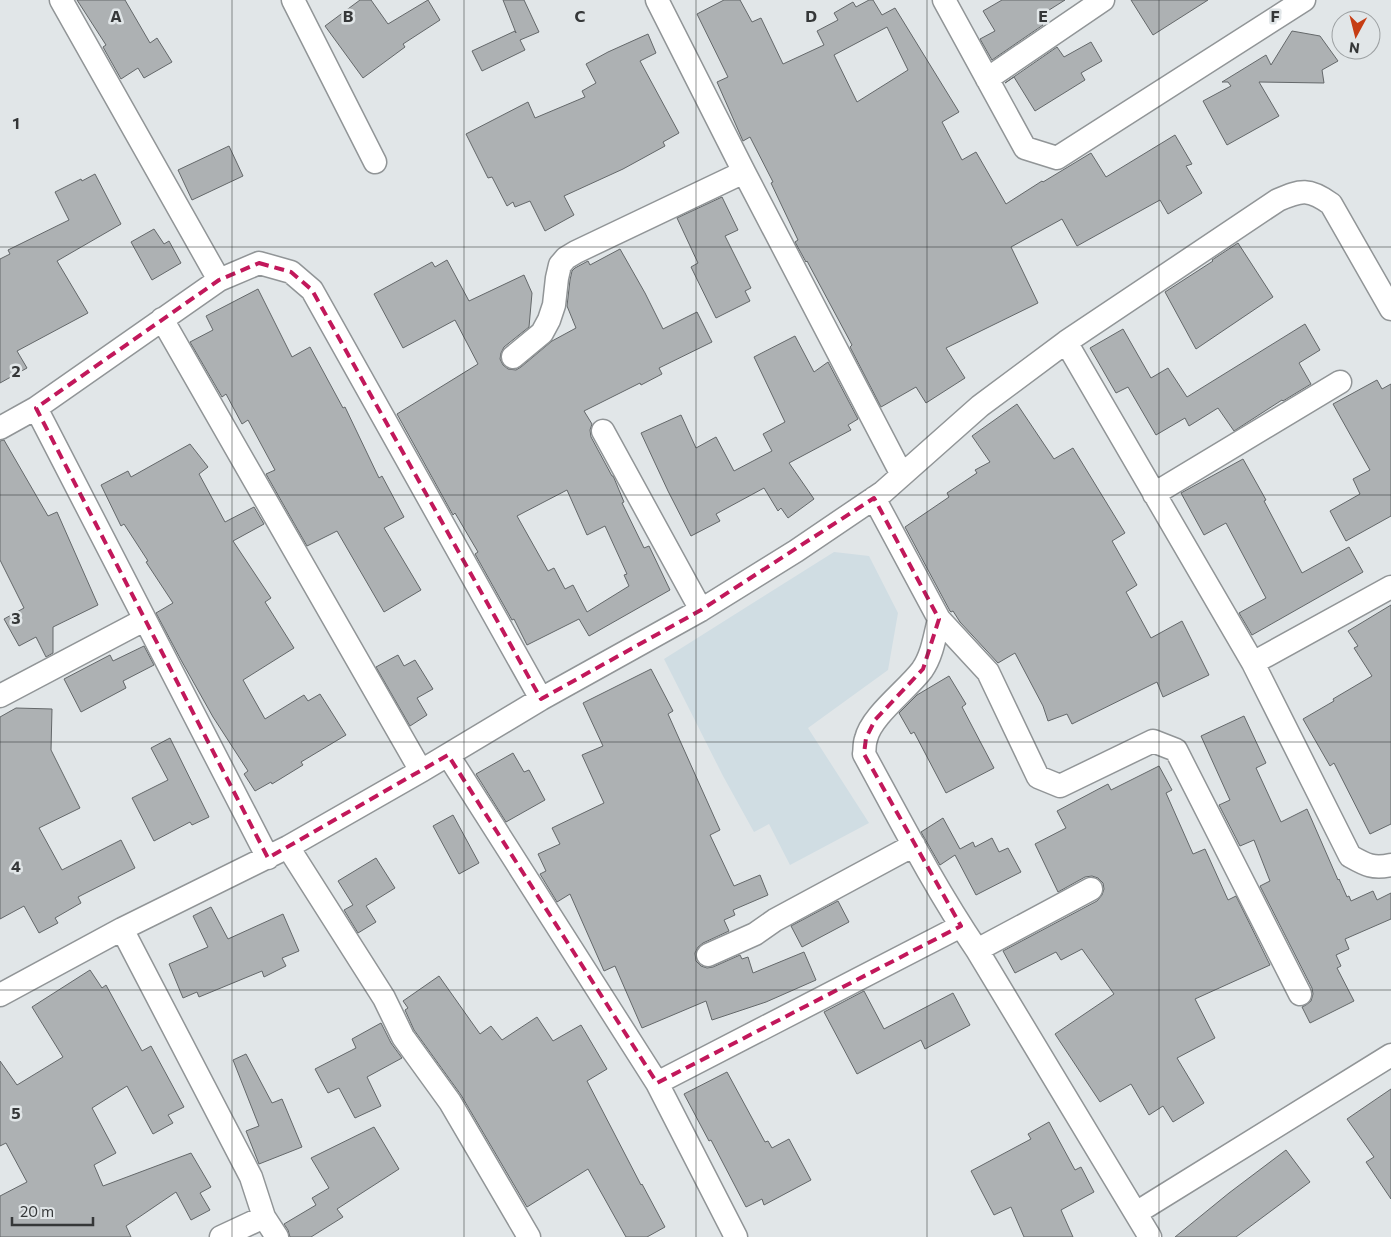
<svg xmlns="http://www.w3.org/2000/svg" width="1391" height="1237" font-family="Commissioner,sans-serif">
	<rect width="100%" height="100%" fill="#e1e6e8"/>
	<!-- built -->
	<path fill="#d0dde3" d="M834 552 869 556 898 613 888 670 808 728 869 823 790 865 769 824 754 832 723 776 664 659Z"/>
	<!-- building -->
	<path fill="#adb1b3" stroke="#64686a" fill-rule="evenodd" d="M77 0H125L150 43 157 38 172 62 144 78 138 68 121 79 103 47 106 45Z
		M360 0H371L388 24 428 0 440 20 403 44 405 47 363 78 325 26Z
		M503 0H524L539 32 520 40 525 50 482 71 472 51 515 31 516 33Z
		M724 0H740L752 22 761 18 783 64 824 45 817 31 838 20 834 13 853 2 856 7 869 0H873L882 15 895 8 959 112 942 122 962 160 976 152 1006 204 1042 181 1043 182 1091 153 1106 177 1175 135 1192 164 1186 166 1202 193 1168 214 1160 200 1077 246 1062 219 1011 247 1038 303 946 348 965 378 926 403 916 387 881 407 850 347 852 345 807 261 806 262 795 242 798 240 771 183 773 182 750 137 743 141 717 82 728 77 697 14ZM887 27 908 70 857 102 834 55Z
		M1002 0H1065L1038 17 1043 25 992 60 980 39 995 31 983 11Z
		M1131 0H1208L1153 35Z
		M1292 31 1320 36 1338 61 1322 70 1324 83 1259 82 1279 116 1227 145 1203 101 1231 86 1228 82H1222L1266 55 1271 65Z
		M648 34 656 53 640 61 679 133 663 142 665 146 623 169 564 196 574 215 545 231 530 201 515 207 513 202 507 206 492 177 488 178 466 134 528 102 535 118 585 97 582 91 596 83 586 64 608 52Z
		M1091 42 1102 61 1081 73 1085 80 1035 111 1014 77 1005 83 1057 47 1064 57Z
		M229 146 243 176 192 200 178 170Z
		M95 174 121 224 57 261 88 313 17 351 27 368 0 383V259L10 254 8 250 69 220 55 192 81 179 82 181Z
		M722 197 738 230 725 236 751 288 745 291 750 301 716 318 691 267 698 263 677 218Z
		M154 229 164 244 169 241 181 263 152 280 131 242Z
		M1238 243 1273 297 1196 349 1165 292 1213 261 1212 260Z
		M620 249 645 293 663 329 697 312 712 342 659 368 662 374 641 385 640 383 584 411 592 424 590 430 591 437 612 476H613L614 478 624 502 622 503 644 548 649 546 670 590 589 636 579 619 527 645 514 619 512 620 475 554 478 552 455 513 453 515 397 414 478 364 455 320 403 348 374 294 432 262 435 267 447 260 469 301 524 275 532 293 529 327 504 347 501 353 500 359 503 365 508 369 516 370 521 367 552 341 576 328 567 306 570 280 572 271 575 268 588 261 590 265ZM567 490 587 535 605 526 627 574 624 575 629 586 587 612 573 585 565 589 554 568 548 571 517 516Z
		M258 289 292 357 310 347 343 408 345 407 379 478 382 476 404 517 384 528 421 590 384 612 337 531 307 546 266 474 275 470 248 420 242 424 226 394 222 397 190 342 213 330 206 316Z
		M1305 324 1320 350 1299 363 1311 384 1283 401 1282 400 1234 431 1218 408 1189 426 1185 418 1156 435 1128 387 1116 393 1090 348 1123 329 1151 378 1168 368 1187 397Z
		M795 336 814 372 828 362 858 419 848 425 851 430 789 463 814 499 788 518 781 508 778 511 764 488 716 514 720 521 691 536 668 491 641 433 681 415 696 448 716 437 734 471 772 451 763 434 785 422 754 357Z
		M1377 380 1382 389 1391 384V516L1346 541 1330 511 1360 494 1353 479 1370 470 1333 404Z
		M1017 404 1054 459 1073 448 1125 533 1112 541 1137 585 1126 592 1151 638 1182 621 1209 675 1163 697 1157 682 1072 724 1067 714 1048 721 1043 706 1015 653 998 663 960 622 953 611 951 612 950 611 905 527 949 497 947 493 977 473 975 470 990 462 972 436Z
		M4 440 48 516 57 512 98 605 53 627V653L46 657 36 637 19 646 4 619 24 608 0 560V441Z
		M190 444 208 467 199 474 225 522 254 507 264 524 233 541 271 598 265 602 294 648 243 680 265 719 304 695 308 701 320 694 346 735 301 762 303 765 272 784 271 782 255 791 244 774 248 771 213 717 181 660 156 613 173 603 146 562 148 561 124 524 121 526 101 485 128 471 131 477Z
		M1243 459 1266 500 1264 501 1302 573 1349 547 1363 572 1252 635 1239 613 1266 598 1226 523 1204 535 1181 493Z
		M1391 605V824L1370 834 1334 763 1330 766 1303 719 1334 701 1333 699 1372 676 1354 648 1358 646 1348 631Z
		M144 646 154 665 123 681 126 688 81 712 64 679 110 655 113 661Z
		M398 655 404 666 415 660 433 689 417 698 427 715 410 726 376 667Z
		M651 669 673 711 668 714 720 830 710 835 734 886 760 875 768 895 733 910 735 915 724 920 729 931 703 943 698 947 695 953 696 961 701 966 707 968 713 967 740 955 742 959 748 957 753 973 804 952 816 980 766 1002 712 1020 706 1001 642 1028 615 966 604 971 570 894 557 902 540 874 546 871 538 854 560 844 552 828 604 803 582 755 603 746 583 703Z
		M949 676 966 704 962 707 994 768 946 793 914 732 911 734 899 713 917 695Z
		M16 708 52 709 51 750 80 808 39 828 62 870 121 840 135 868 78 897 81 903 55 918 58 923 39 933 24 906 0 919V717Z
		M1244 716 1266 763 1256 768 1281 822 1307 809 1338 880 1339 879 1347 897 1349 896 1351 901 1373 891 1377 900 1391 893V919L1345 939 1349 949 1336 955 1341 966 1337 968 1354 1001 1310 1023 1302 1007 1306 1005 1311 1001 1313 994 1312 988 1260 886 1270 881 1254 840 1240 846 1219 805 1230 800 1201 736Z
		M170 738 209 817 192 825 190 822 154 841 132 798 168 780 151 748Z
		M513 753 524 772 529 770 545 800 506 822 476 774Z
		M1159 766 1172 790 1166 793 1193 854 1205 849 1228 900 1236 896 1270 965 1195 999 1215 1038 1177 1058 1204 1103 1173 1122 1163 1106 1149 1115 1131 1084 1100 1102 1055 1034 1114 994 1082 949 1061 960 1056 952 1015 973 1003 951 1097 901 1102 895 1104 889 1103 883 1098 878 1092 876 1085 877 1058 892 1035 844 1066 828 1057 811 1108 784 1111 790Z
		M453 815 479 863 459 874 433 826Z
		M943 818 960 849 973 842 975 847 992 838 999 852 1008 848 1021 872 976 895 955 855 940 865 921 832Z
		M376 858 395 888 366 906 376 922 358 933 344 910 353 905 338 881Z
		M838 901 849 922 802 947 791 926Z
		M211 907 228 939 283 914 299 951 282 958 286 966 264 977 262 971 199 997 197 992 183 998 169 964 208 947 193 916Z
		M90 970 102 988 106 985 142 1051 151 1046 184 1107 168 1115 173 1123 153 1134 127 1086 92 1108 116 1153 94 1165 103 1186 191 1153 211 1187 200 1193 210 1210 191 1220 176 1192 126 1226 131 1237H0V1196L27 1182 6 1143 0 1146V1061L17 1085 63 1057 32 1007Z
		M439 976 480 1034 491 1026 502 1040 537 1017 553 1041 581 1025 607 1069 587 1081 641 1185 642 1184 665 1227 647 1237H626L588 1169 527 1207 461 1095 414 1030 405 1010 408 1008 403 1001Z
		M864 991 884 1029 953 993 970 1025 925 1049 921 1040 857 1074 824 1012Z
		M381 1023 391 1043 402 1058 367 1077 381 1106 355 1118 339 1088 328 1093 315 1069 356 1048 352 1039Z
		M246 1054 272 1103 282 1099 302 1147 259 1164 246 1131 259 1126 233 1060Z
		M727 1072 765 1142 768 1141 772 1148 789 1139 811 1180 764 1205 762 1199 746 1207 711 1140 709 1141 684 1094Z
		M1391 1089V1199L1366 1162 1374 1157 1347 1119Z
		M1049 1122 1075 1170 1081 1167 1094 1192 1061 1210 1073 1237H1024L1011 1207 994 1215 971 1171 1031 1139 1028 1134Z
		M374 1127 399 1169 337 1209 343 1217 311 1237H290L288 1230 284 1224 316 1205 312 1198 329 1188 311 1158Z
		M1286 1150 1310 1182 1236 1237H1175L1229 1193Z"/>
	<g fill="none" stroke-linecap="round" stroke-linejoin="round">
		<!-- minor casing -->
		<g stroke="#919597" stroke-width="25">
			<path id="minor" d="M61 0 219 280
				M293 0 375 162
				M657 0 744 172 902 475
				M944 0 1025 148 1057 158 1304 0
				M987 79 1103 0
				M162 319 421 771
				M1066 342 1253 663 1350 856C1366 865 1373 869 1391 865
				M513 357 542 333 549 320 554 305 557 278 560 265 566 258 576 252 744 172
				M0 428 36 408
				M603 431 701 610
				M1154 494 1340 382
				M874 498 939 619C935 636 932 656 922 670 907 690 871 716 866 739 864 744 865 749 864 754 900 820 935 888 977 950L1150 1237
				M939 619 988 672 1038 777 1060 786 1153 741 1176 750 1300 994
				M1253 663 1391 587
				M0 696 144 620
				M448 755 657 1083 736 1237
				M288 847 384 998 403 1037 450 1102 529 1237
				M268 858 36 408 219 280 259 263 291 272 312 290 541 699
				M122 929 251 1177 264 1217 221 1237
				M977 950 1091 889
				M708 955 755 934 775 920 914 845
				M0 995 122 929 288 847 421 771 541 699 701 610 796 551 883 492 980 406 1066 342 1278 200C1301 190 1309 188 1331 204L1391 309
				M657 1083 961 926
				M1136 1213 1391 1055
				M264 1217 277 1237"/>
		</g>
		<!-- minor -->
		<use href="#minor" stroke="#fff" stroke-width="22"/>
	</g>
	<!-- marked area -->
	<path fill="none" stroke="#c2185b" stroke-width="4" stroke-dasharray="10 6" stroke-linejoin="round" d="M259 263 291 272 312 290 541 699 701 610 874 498 939 619 923 669 875 720 866 738 864 754 961 926 657 1083 448 755 268 858 36 408 219 280Z"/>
	<!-- grid -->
	<path fill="none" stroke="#353738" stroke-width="1" stroke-opacity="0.55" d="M232 0V1237M464 0V1237M696 0V1237M927 0V1237M1159 0V1237M0 247H1391M0 495H1391M0 742H1391M0 990H1391"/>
	<g font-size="16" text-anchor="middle" font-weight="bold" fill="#353738" stroke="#e1e6e8" stroke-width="5" stroke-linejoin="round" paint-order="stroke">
		<text x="116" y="22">A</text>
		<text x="348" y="22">B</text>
		<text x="580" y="22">C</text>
		<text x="811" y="22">D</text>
		<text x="1043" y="22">E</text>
		<text x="1275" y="22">F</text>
		<text x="16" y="129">1</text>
		<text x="16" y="377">2</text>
		<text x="16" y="624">3</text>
		<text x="16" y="872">4</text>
		<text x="16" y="1119">5</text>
	</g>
	<!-- north arrow -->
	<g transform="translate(1356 35) rotate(187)"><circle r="24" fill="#e1e6e8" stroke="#9ca0a2"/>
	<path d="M0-4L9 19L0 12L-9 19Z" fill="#c63d14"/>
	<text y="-8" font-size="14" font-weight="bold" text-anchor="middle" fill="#353738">N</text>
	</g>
	<!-- scale -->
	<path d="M12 1217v8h81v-8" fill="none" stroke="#353738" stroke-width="2.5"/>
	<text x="20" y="1217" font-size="15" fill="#353738" stroke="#e1e6e8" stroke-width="4" paint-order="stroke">20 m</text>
</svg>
